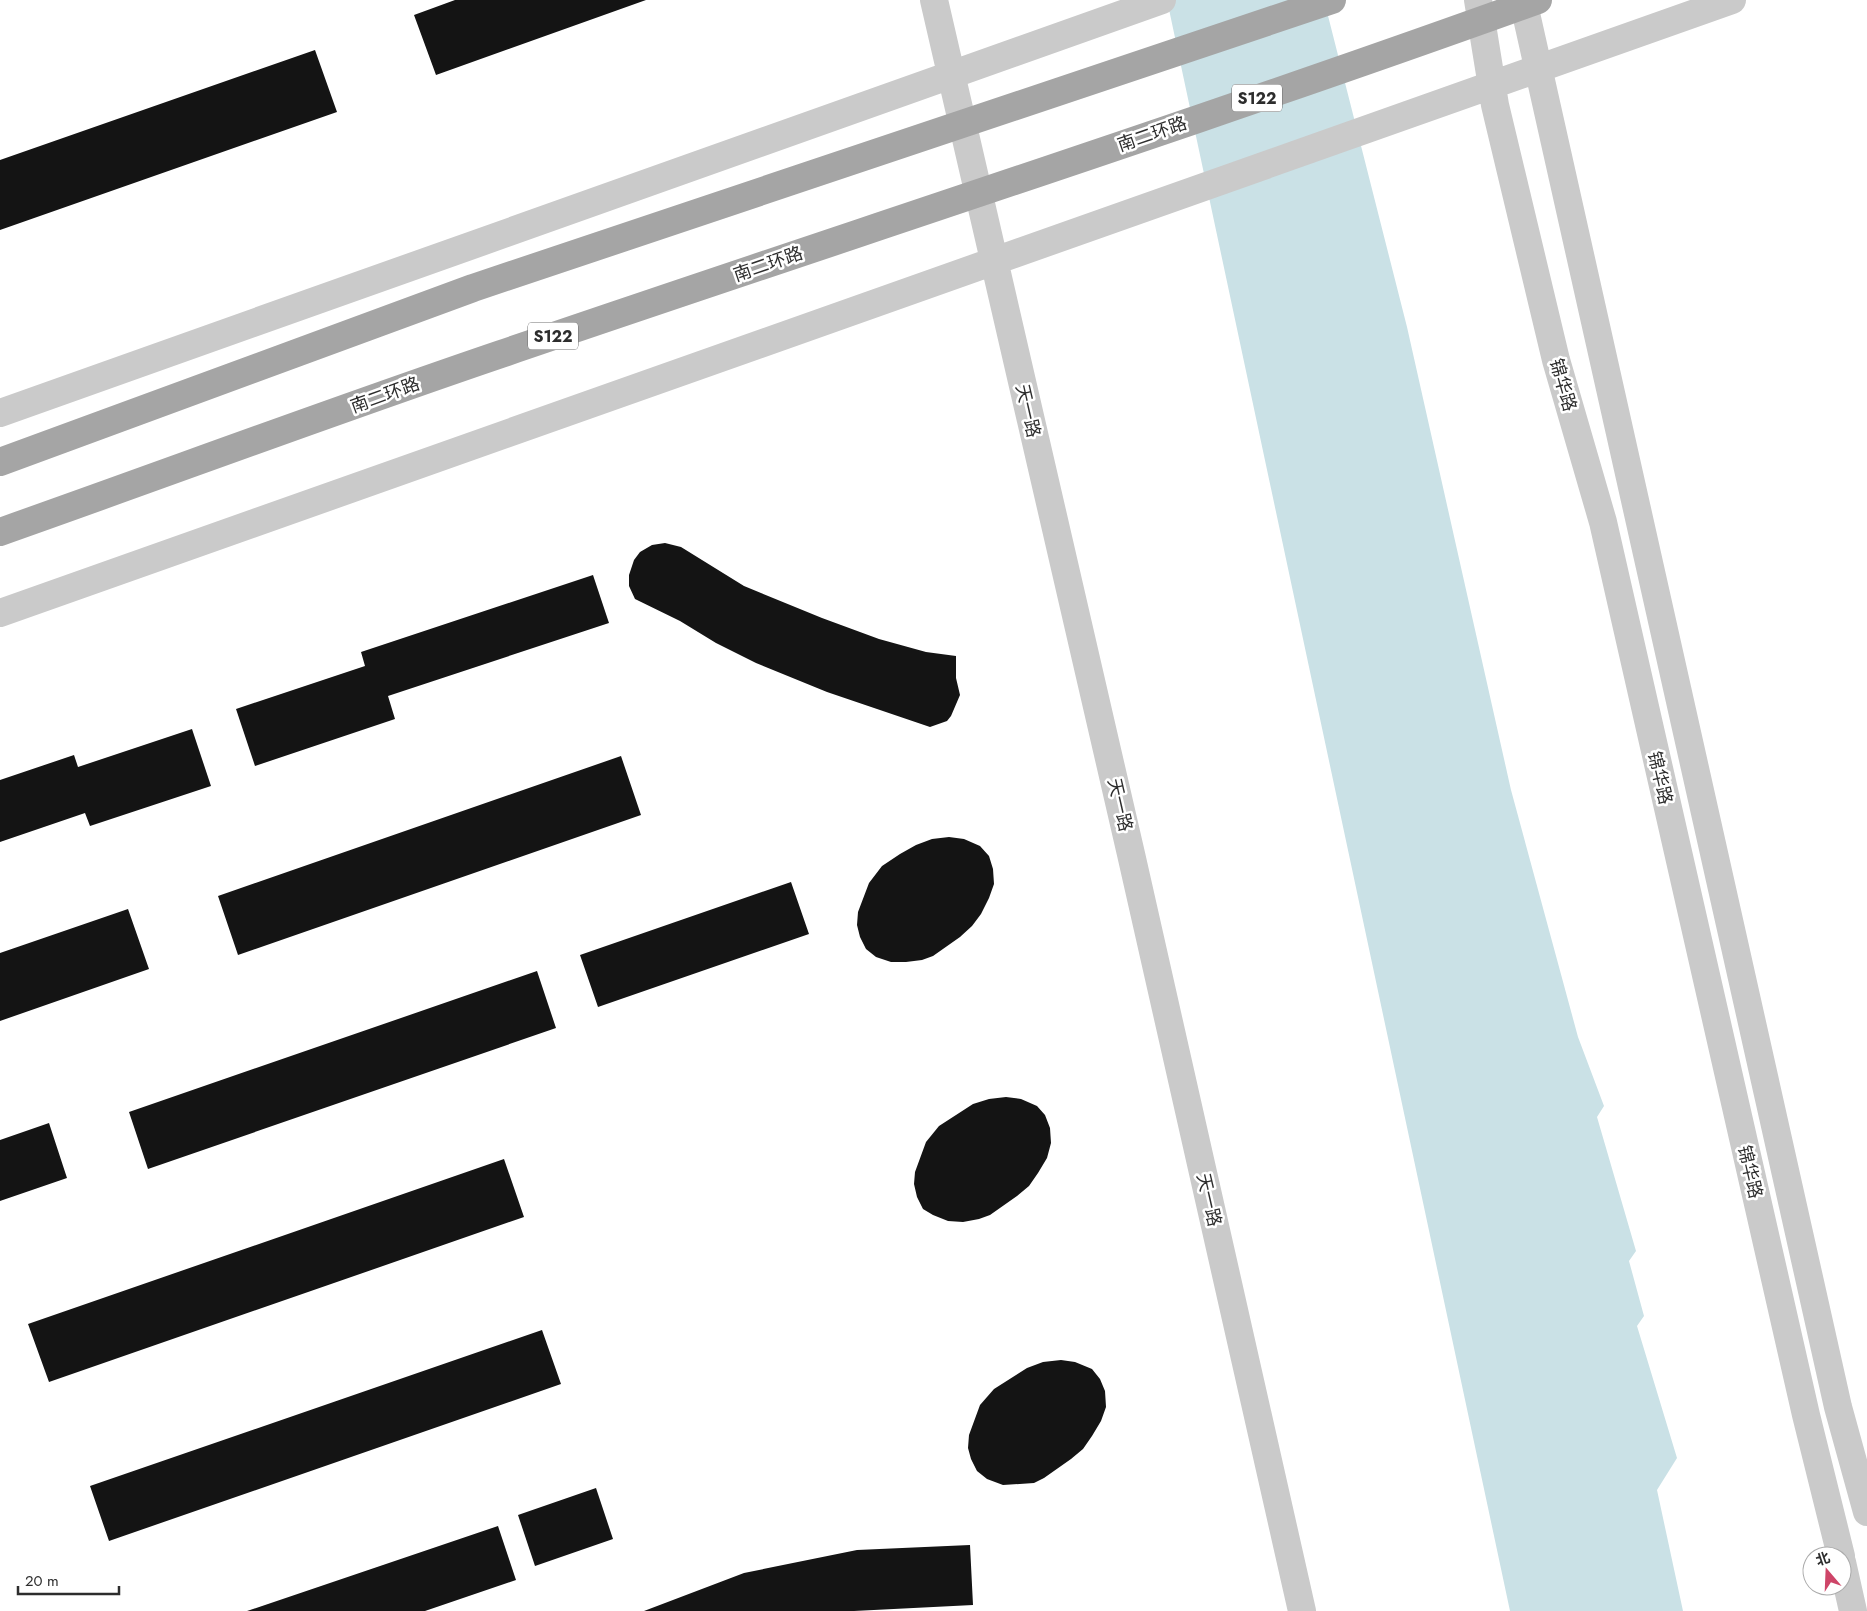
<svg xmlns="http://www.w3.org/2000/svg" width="1867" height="1611" font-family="Jost,'Noto Sans SC',sans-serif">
	<rect width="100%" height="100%" fill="#fff"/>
	<!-- water -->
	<path fill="#cae1e6" d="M1167 0H1324L1407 327 1511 790 1578 1037 1604 1106 1597 1117 1636 1251 1629 1261 1644 1316 1637 1326 1677 1458 1657 1490 1683 1611H1510Z"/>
	<!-- building -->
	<path fill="#141414" d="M455 0H646L436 75 414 15Z
		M315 50 337 112 0 230V160Z
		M665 543 681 547 744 586 822 618 879 639 926 652 956 656V678L960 695 951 716 947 721 930 727 827 692 756 663 716 643 680 621 635 599 629 586V575L634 560 640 552 652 545Z
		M593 575 609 623 388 696 395 719 255 766 236 709 365 666 361 652Z
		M192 729 211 786 90 826 85 813 0 842V780L74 755 78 767Z
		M621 756 641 815 238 955 218 896Z
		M949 837 964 839 980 846 989 856 993 869 994 884 989 898 981 914 972 926 960 937 933 956 922 960 906 962H891L876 957 866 949 860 937 857 925 858 912 869 883 882 866 900 854 916 845 932 839Z
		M791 882 809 934 598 1007 580 955Z
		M128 909 149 969 0 1021V953Z
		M537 971 556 1028 148 1169 129 1112Z
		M1006 1097 1021 1099 1037 1106 1045 1115 1050 1128 1051 1143 1047 1158 1038 1173 1029 1186 1017 1196 990 1215 979 1219 963 1222 948 1221 933 1215 923 1209 917 1197 914 1184 915 1172 926 1142 939 1126 973 1104 989 1099Z
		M49 1123 67 1178 0 1201V1140Z
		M504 1159 524 1217 49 1382 28 1324Z
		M542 1330 561 1384 109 1541 90 1486Z
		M1061 1360 1075 1362 1092 1369 1100 1379 1105 1391 1106 1407 1101 1421 1092 1436 1083 1449 1071 1459 1044 1478 1034 1483 1003 1485 987 1479 977 1471 971 1459 968 1448 969 1435 980 1405 994 1389 1027 1368 1043 1362Z
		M596 1488 613 1539 535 1566 518 1515Z
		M498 1526 516 1580 425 1611H247Z
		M970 1545 973 1605 854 1611H644L744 1573 857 1550Z"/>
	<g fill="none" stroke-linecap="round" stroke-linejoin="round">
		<!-- minor -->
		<path stroke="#cacaca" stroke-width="28" d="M934 0 1131 854 1302 1611
			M1478 0 1495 105 1556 360 1603 522 1806 1415 1841 1556
			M1523 0 1838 1407 1867 1512
			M0 413 1162 0
			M0 613 1732 0
			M1842 1562 1853 1611"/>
		<!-- major -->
		<path stroke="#a5a5a5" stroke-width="28" d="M0 462 473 288 1332 0
			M0 532C167 473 333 411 501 354 846 236 1194 124 1538 0"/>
	</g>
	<g text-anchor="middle" stroke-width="5" stroke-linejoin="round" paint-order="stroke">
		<!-- shield labels -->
		<g fill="#fff" stroke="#6c6c6c" stroke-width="1">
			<rect x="1232" y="84.5" width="50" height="27" rx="4"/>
			<rect x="528" y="322.5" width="50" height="27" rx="4"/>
		</g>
		<g font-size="16" font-weight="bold" fill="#2d2d2d">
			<text x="1257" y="104">S122</text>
			<text x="553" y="342">S122</text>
		</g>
		<!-- street labels -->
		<g font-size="18" fill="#2d2d2d" stroke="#fff">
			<text transform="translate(1152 134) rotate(-19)" y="6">南二环路</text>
			<text transform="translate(768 264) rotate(-19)" y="6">南二环路</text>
			<text transform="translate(1563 385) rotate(74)" y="6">锦华路</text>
			<text transform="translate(385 395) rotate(-20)" y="6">南二环路</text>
			<text transform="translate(1028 411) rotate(77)" y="6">天一路</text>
			<text transform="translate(1660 778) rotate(77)" y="6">锦华路</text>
			<text transform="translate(1120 805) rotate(77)" y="6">天一路</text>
			<text transform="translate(1750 1172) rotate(77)" y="6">锦华路</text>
			<text transform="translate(1209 1200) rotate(77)" y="6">天一路</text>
		</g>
	</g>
	<!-- north arrow -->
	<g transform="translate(1827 1571) rotate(341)"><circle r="24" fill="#ffffff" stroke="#ababab"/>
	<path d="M0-4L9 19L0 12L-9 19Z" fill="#ce4568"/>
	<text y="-8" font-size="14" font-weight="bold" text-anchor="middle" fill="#2d2d2d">北</text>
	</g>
	<!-- scale -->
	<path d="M18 1586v8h101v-8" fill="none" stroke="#2d2d2d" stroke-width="2.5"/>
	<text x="25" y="1586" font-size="15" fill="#2d2d2d" stroke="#ffffff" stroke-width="4" paint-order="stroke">20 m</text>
</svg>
